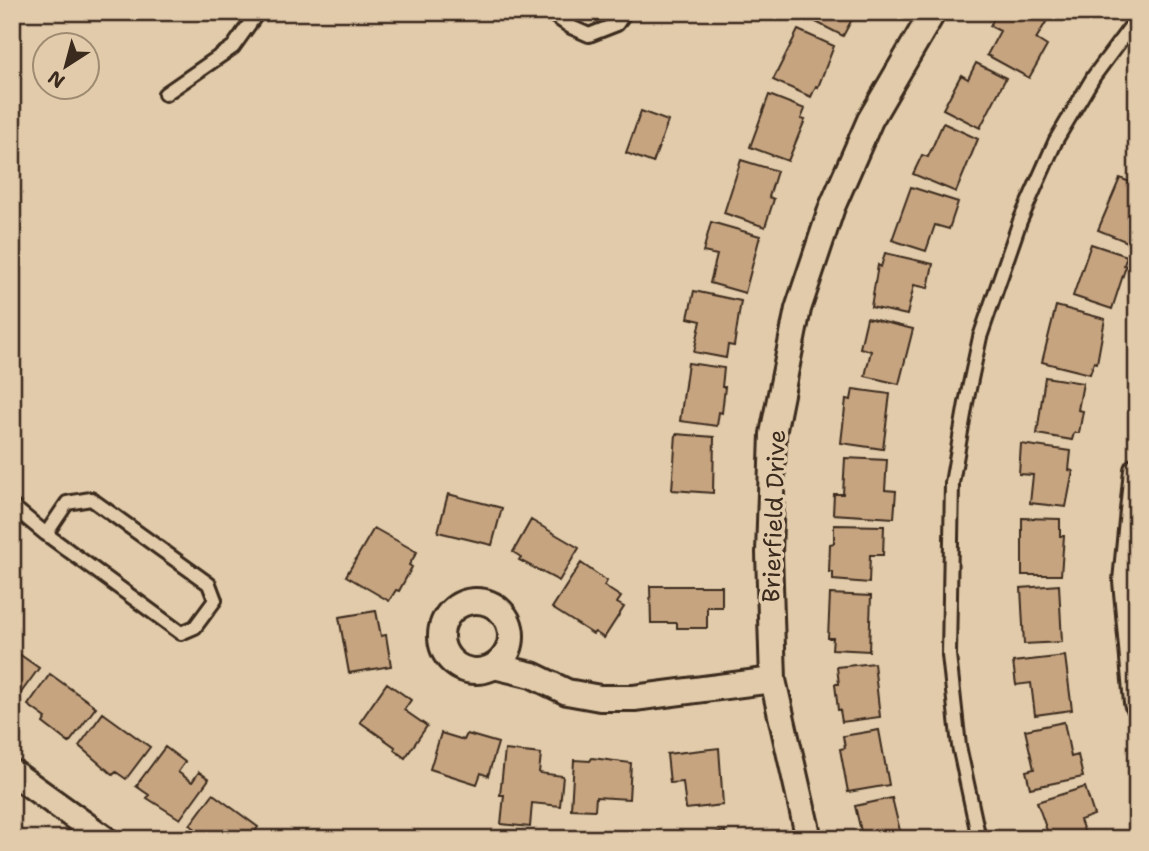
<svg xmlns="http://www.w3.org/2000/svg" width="1149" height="851" font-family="'Shantell Sans',sans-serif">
	<rect width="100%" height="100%" fill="#e1cbaa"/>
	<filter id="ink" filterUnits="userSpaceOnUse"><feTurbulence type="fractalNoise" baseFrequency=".0143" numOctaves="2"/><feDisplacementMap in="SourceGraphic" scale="14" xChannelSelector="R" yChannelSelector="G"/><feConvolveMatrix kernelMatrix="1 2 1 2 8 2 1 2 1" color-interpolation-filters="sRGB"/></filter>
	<g filter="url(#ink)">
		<!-- building -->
		<path fill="#c6a480" stroke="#3b2a1e" stroke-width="2" d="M813 12H856L843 36 810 19Z
			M997 12H1029L1046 22 1036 39 1047 46 1029 78 987 55 1000 31 990 26Z
			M798 30 834 46 818 87 816 86 811 97 773 80Z
			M976 63 1006 78 980 128 943 109 961 75 968 79Z
			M769 95 805 109 801 119 805 120 788 161 750 147Z
			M641 111 668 121 653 163 626 153Z
			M943 123 978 139 956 192 913 174 922 155 928 157Z
			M741 160 777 171 769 197 774 199 765 227 724 213Z
			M1120 178 1137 185V240L1135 245 1098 230Z
			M911 187 958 202 949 229 935 225 926 251 892 240Z
			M711 222 760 236 745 293 710 283 717 255 703 252Z
			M1091 244 1127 256 1124 265 1126 266 1112 309 1073 296Z
			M885 253 933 264 928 288 914 285 907 315 871 307 878 265 881 267Z
			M694 291 741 301 734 346 728 345 726 358 694 352 701 321 688 318Z
			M1056 306 1105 319 1097 363 1094 362 1090 374 1042 362Z
			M867 318 913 329 899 384 865 376 871 351 860 348Z
			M688 363 724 368 722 387H725L722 413 719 412 717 426 680 421Z
			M1045 377 1083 383 1078 410 1083 411 1079 433H1074L1072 440 1037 434Z
			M853 389 890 394 883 449 841 443 846 399 851 400Z
			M676 434 714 437 713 493 672 490Z
			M1021 444 1071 451 1069 470 1073 471 1066 507 1030 503 1033 475 1019 474Z
			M845 458 887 460 885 490 896 491 894 518 833 514 834 494H843Z
			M448 494 502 508 492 545 438 532Z
			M1022 518 1060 519V536H1064L1061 575H1022Z
			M531 520 579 548 559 581 519 560 521 557 513 552Z
			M834 525 884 526 883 555H870L869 583 833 580V572H829L830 544 834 543Z
			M374 528 417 552 409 565 412 567 399 591 396 590 389 601 346 576Z
			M581 563 607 581 604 586 621 597 617 603 624 607 604 638 595 632 593 634 552 608Z
			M1059 585 1062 642 1024 644 1021 588Z
			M650 586H722V607H707V628H677V623H651Z
			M830 594 871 596 869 651 832 649 833 638H828Z
			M376 611 381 636 386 635 391 666 349 673 339 617Z
			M12 649 39 668 15 701 12 699Z
			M1065 656 1072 710 1035 715 1031 683 1016 685 1013 662Z
			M874 663 880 717 842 722 840 710H838L835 684H839L837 667Z
			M50 674 96 707 69 743 43 723 46 718 28 705Z
			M387 683 411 700 404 710 427 726 405 758 394 750 395 747 360 722Z
			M103 713 150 747 126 779 116 772 113 775 79 746Z
			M1064 722 1071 757 1078 755 1083 777 1030 788 1026 771 1034 769 1025 730Z
			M879 730 889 785 848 792 840 749 845 748 843 736Z
			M441 733 464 740 467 734 498 743 488 776 481 773 477 784 430 769Z
			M165 747 185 762 178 772 192 782 199 772 209 779 180 819 147 798 149 795 136 786Z
			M719 748 723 805 686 809 683 782 670 783 667 754Z
			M505 750 541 754 539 773 563 776 560 806 532 803 530 827 501 824 504 795H500Z
			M592 758 631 763 629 799 596 797 595 810 571 809 574 760 590 761Z
			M1085 787 1094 815 1080 820 1087 839H1050L1037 802Z
			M213 794 258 827 250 839H205L203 837 204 835 190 825Z
			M892 798 902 839H856L855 833 861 831 855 806Z
			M725 831 726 839H686Z"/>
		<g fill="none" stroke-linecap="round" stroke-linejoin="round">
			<!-- lane casing -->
			<g stroke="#3b2a1e" stroke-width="18">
				<path id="lane" d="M549 12 571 27 589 35 617 24 625 12
					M165 94 233 47 258 12
					M12 506 46 534 181 633 195 627 215 600 209 584 91 499 67 503 46 534
					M979 839 959 746 949 655 952 483 966 403 980 337 1020 221 1056 140 1094 76 1137 18"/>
			</g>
			<!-- street casing -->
			<g stroke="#3b2a1e" stroke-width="30">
				<path id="street" d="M1137 470 1126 581 1137 703
					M441 636a35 35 0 1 1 70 0a35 35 0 1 1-70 0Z
					M494 666 532 675 567 692 600 698H634L773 680
					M12 772 105 839
					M809 839 773 680 769 553 773 434 798 309 832 207 870 120 933 12"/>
			</g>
			<!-- lane -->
			<use href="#lane" stroke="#e1cbaa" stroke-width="12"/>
			<!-- street -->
			<use href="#street" stroke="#e1cbaa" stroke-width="24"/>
		</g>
	</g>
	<g text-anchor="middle" stroke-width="7" stroke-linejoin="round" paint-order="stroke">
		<!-- street labels -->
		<g font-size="24" fill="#3b2a1e" stroke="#e1cbaa">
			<text transform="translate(774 516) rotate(-88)" y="8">Brierfield Drive</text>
		</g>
	</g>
	<!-- margin -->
	<rect width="1149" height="851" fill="none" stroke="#e1cbaa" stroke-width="42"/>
	<rect x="21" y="21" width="1107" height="809" fill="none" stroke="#3b2a1e" stroke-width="2.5" filter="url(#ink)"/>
	<!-- north arrow -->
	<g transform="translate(66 66) rotate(216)"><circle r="33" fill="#e1cbaa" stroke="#9f8b72" stroke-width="2"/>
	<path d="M0-5L12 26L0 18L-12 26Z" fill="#3b2a1e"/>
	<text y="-10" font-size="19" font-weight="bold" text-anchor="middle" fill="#3b2a1e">N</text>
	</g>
</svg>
